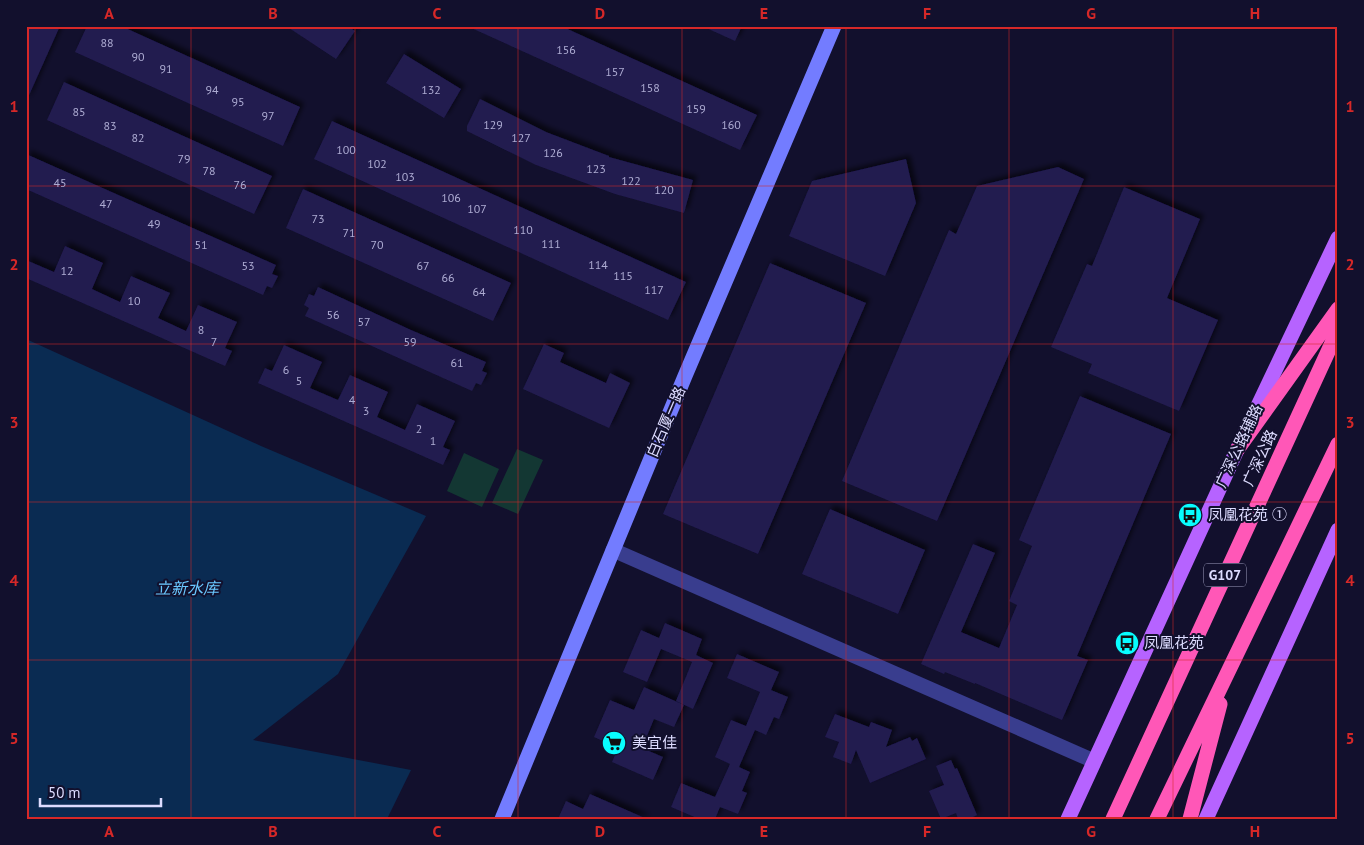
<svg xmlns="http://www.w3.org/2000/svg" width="1364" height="845" font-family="'PT Sans','Noto Sans SC',sans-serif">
	<defs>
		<filter id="shadow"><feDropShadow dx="4" dy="-4" stdDeviation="2.5" flood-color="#0009"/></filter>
	</defs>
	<rect width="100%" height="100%" fill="#12102d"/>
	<!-- green -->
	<path fill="#133733" d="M517 449 543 460 518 514 492 503Z
		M464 453 499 469 482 507 447 491Z"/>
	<!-- water -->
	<path fill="#0a2b52" d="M26 339 261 446 426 516 338 674 253 740 411 770 387 819H26Z"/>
	<!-- building -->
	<path fill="#211b4f" filter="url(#shadow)" d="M26 26H60L26 102Z
		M87 26H121L300 107 283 146 75 52Z
		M286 26H348L355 31 336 59Z
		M467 26H561L757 115 740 150Z
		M702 26H742L735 41Z
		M404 54 461 89 444 118 386 83Z
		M64 82 272 176 254 214 47 120Z
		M480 99 546 132 609 156V157L693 180 684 213 615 194 536 165 467 131V126Z
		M332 121 686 282 668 320 314 159Z
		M26 154 276 265 272 274 278 276 272 288 267 286 263 295 26 189Z
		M906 159 916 203 885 276 789 236 812 181Z
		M1058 167 1084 179 937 521 842 481 949 230 956 234 977 186Z
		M1124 187 1200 219 1167 298 1218 320 1179 411 1088 373 1092 364 1051 347 1087 264 1092 266Z
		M303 189 511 283 493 321 286 228Z
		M65 246 103 263 92 289 120 302 131 276 170 293 158 318 186 331 198 305 237 322 225 348 232 351 225 366 26 278V260L54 272Z
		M770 263 866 303 758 554 663 514Z
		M318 287 411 330 486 362 482 371 487 373 481 385 476 383 472 391 305 316 309 308 304 305 309 294 314 296Z
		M544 344 564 353 560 362 606 383 610 373 630 383 609 428 523 389Z
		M284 345 322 362 310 388 338 400 350 375 388 392 377 417 405 430 417 404 455 421 443 447 450 450 443 465 258 383 265 368 272 371Z
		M1080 396 1171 434 1077 656 1088 660 1062 720 975 683V684L945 672 944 674 921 664 973 544 995 553 961 632 999 648 1017 605 1009 601 1032 546 1019 540Z
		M830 509 925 550 898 614 802 574Z
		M665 623 702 639 696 655 713 663 693 709 676 701 692 662 661 649 647 682 623 672 641 630 659 638Z
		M737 654 779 672 771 690 788 697 779 719 774 717 766 735 755 730 739 767 750 772 742 791 747 793 738 814 720 807 715 819H699L671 807 681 783 715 797 730 764 715 757 731 720 746 726 760 692 727 678Z
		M644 687 684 705 674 727 654 719 642 748 663 757 653 780 612 762 618 748 594 737 610 700 634 710Z
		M835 714 869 727 871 722 892 730 886 747 910 737 912 741 917 738 926 759 870 783 856 750 851 764 833 757 839 742 825 737Z
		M951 760 955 769 957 768 977 815 969 819H958L956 813 941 819 929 791 944 785 936 766Z
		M590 794 647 819H558L566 801 583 809Z"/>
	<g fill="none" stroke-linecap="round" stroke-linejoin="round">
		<!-- street -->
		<path stroke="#393d8e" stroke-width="15" d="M613 550 1094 761"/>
		<!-- secondary -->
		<path stroke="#737cff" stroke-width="15" d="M502 819 685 376 834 26"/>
		<!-- primary -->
		<path stroke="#b663ff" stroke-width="15" d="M1068 819 1237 450 1338 238
			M1206 819 1338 530"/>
		<!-- highway -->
		<path stroke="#ff57b7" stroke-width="15" d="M1237 450 1338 309
			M1113 819 1338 330
			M1157 819 1338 444
			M1190 819 1220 704"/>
	</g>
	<!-- grid -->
	<path fill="none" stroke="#d62828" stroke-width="1" stroke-opacity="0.55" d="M191 26V819M355 26V819M518 26V819M682 26V819M846 26V819M1009 26V819M1173 26V819M26 186H1338M26 344H1338M26 502H1338M26 660H1338"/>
	<!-- icons -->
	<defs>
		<g id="bus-disc" transform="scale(1.25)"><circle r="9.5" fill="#08fdff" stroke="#12102d"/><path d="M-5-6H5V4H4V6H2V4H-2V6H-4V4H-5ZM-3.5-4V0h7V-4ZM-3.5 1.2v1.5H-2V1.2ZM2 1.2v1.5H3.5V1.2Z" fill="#111"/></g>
		<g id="supermarket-disc" transform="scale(1.25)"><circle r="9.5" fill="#08fdff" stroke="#12102d"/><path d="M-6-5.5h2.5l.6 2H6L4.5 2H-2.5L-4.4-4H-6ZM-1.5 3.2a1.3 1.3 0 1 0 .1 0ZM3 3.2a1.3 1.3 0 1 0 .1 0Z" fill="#111"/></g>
	</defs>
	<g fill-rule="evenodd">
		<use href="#bus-disc" x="1190" y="515"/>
		<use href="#bus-disc" x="1127" y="643"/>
		<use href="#supermarket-disc" x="614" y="743"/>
	</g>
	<g text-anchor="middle" stroke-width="4" stroke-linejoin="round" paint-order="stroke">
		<!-- number labels -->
		<g font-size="12" fill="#aeacd3">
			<text x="107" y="47">88</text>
			<text x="566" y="54">156</text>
			<text x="138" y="61">90</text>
			<text x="166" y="73">91</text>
			<text x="615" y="76">157</text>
			<text x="650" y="92">158</text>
			<text x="212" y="94">94</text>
			<text x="431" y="94">132</text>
			<text x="238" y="106">95</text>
			<text x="696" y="113">159</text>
			<text x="79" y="116">85</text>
			<text x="268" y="120">97</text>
			<text x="493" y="129">129</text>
			<text x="731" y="129">160</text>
			<text x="110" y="130">83</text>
			<text x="138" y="142">82</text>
			<text x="521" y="142">127</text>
			<text x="346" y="154">100</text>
			<text x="553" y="157">126</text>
			<text x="184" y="163">79</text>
			<text x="377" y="168">102</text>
			<text x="596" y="173">123</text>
			<text x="209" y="175">78</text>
			<text x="405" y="181">103</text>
			<text x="631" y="185">122</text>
			<text x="60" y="187">45</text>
			<text x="240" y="189">76</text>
			<text x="664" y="194">120</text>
			<text x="451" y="202">106</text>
			<text x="106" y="208">47</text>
			<text x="477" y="213">107</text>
			<text x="318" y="223">73</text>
			<text x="154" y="228">49</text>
			<text x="523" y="234">110</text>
			<text x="349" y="237">71</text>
			<text x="551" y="248">111</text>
			<text x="201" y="249">51</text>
			<text x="377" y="249">70</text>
			<text x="598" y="269">114</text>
			<text x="248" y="270">53</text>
			<text x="423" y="270">67</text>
			<text x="67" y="275">12</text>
			<text x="623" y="280">115</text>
			<text x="448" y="282">66</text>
			<text x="654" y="294">117</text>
			<text x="479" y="296">64</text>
			<text x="134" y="305">10</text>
			<text x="333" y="319">56</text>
			<text x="364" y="326">57</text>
			<text x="201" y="334">8</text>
			<text x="214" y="346">7</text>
			<text x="410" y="346">59</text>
			<text x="457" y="367">61</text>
			<text x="286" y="374">6</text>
			<text x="299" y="385">5</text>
			<text x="352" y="404">4</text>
			<text x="366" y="415">3</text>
			<text x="419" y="433">2</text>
			<text x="433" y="445">1</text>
		</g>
		<!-- shield labels -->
		<rect fill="#12102d" stroke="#a09fc0" stroke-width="1" x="1204" y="563.5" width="42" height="23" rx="4"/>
		<g font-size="14" font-weight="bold" fill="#dddcff">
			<text x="1225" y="580">G107</text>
		</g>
		<!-- street labels -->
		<g font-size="15" fill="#dddcff" stroke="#12102d">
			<text transform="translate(666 422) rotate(-67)" y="5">白石厦一路</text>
			<text transform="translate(1239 446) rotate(-65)" y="5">广深公路辅路</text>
			<text transform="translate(1260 458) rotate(-65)" y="5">广深公路</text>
		</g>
		<!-- poi labels -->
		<g font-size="15" fill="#dddcff" stroke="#12102d" text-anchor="start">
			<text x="1208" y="520">凤凰花苑 ①</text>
			<text x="1144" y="648">凤凰花苑</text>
			<text x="632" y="748">美宜佳</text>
		</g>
		<!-- water labels -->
		<g font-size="16" font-style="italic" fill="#6ac8ff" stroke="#12102d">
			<text x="187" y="594">立新水库</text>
		</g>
	</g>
	<!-- border -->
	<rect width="1364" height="845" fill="none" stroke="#12102d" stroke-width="55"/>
	<!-- scale -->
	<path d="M40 798v8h121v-8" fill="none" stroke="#dddcff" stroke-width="2.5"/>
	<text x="48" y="798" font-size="15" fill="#dddcff" stroke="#12102d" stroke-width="4" paint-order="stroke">50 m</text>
	<rect x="28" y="28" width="1308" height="790" fill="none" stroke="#d62828" stroke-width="2"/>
	<g font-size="16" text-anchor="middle" font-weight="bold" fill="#d62828">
		<text x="109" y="19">A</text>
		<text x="273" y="19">B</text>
		<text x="437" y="19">C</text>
		<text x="600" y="19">D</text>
		<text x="764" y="19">E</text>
		<text x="927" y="19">F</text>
		<text x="1091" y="19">G</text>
		<text x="1255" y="19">H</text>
		<text x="14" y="112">1</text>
		<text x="1350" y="112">1</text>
		<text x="14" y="270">2</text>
		<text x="1350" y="270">2</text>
		<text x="14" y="428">3</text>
		<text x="1350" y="428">3</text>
		<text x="14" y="586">4</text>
		<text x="1350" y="586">4</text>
		<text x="14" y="744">5</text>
		<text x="1350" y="744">5</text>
		<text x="109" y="837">A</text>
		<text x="273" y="837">B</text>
		<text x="437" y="837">C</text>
		<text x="600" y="837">D</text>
		<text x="764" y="837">E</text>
		<text x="927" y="837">F</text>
		<text x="1091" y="837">G</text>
		<text x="1255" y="837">H</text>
	</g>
</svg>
